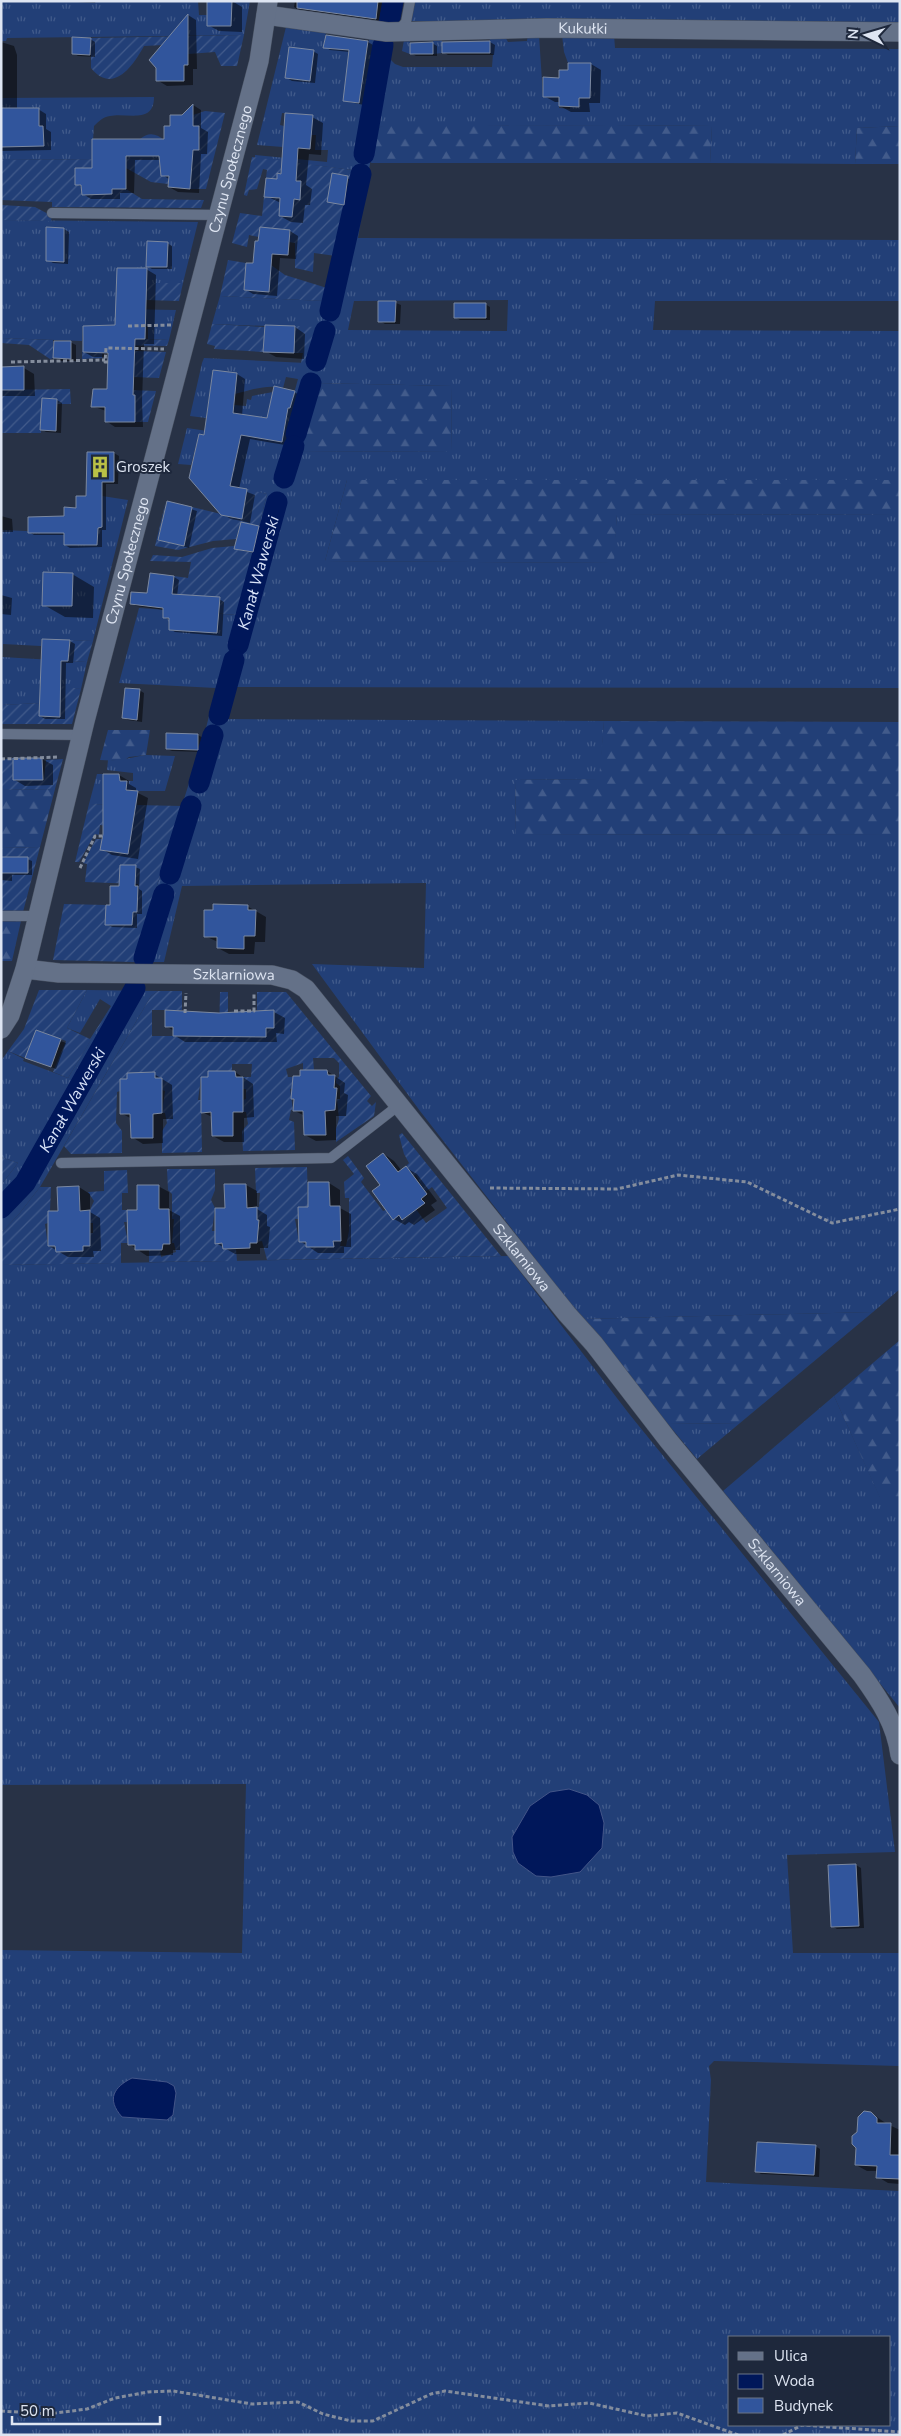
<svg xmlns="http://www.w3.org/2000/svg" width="901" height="2436" font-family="'Nunito Sans',sans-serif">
	<defs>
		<pattern id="grass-tufts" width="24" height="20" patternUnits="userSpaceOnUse" patternTransform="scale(1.25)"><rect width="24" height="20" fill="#223f77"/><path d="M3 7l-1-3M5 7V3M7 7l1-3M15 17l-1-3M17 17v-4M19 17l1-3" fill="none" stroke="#425b8b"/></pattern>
		<pattern id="forest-firs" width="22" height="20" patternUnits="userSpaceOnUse" patternTransform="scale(1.25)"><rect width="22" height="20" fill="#223f77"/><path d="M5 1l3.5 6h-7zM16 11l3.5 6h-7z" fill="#425b8b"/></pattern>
		<pattern id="garden-furrows" width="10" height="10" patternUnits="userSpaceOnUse" patternTransform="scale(1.25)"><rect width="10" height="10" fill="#223f77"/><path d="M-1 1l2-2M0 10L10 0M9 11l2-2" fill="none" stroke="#425b8b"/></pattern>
	</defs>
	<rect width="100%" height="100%" fill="#283246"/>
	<!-- grass -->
	<path fill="url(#grass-tufts)" fill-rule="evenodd" d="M1 1H198L199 15H207V26H231L232 1H250L244 35 7 38 6 41H1Z
		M383 1H402L397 24 379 21Z
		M414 1H900V24L411 21Z
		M286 27 326 33 324 44 339 46V49L349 50 346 77 363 79 369 39 390 41V59L395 64 403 67H492L493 54 489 53 490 36 442 38V53L433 54V39H410V54L402 51 404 40 412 34 504 35 508 42 527 41 528 34 539 35 543 97H559V108L570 109V107H579V98L590 97 591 63H577V65L568 63 564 52 562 35H614L615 48 900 49V126L857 128 855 164 710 163 712 126 613 125 376 127 358 238 900 240V301H655L653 330 900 331V480H347L325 561 613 563 617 514 900 515V688L231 687 223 719 604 721 600 779 515 780 516 835 900 834V1289L873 1312 582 1319 420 1111 312 964 424 968 426 883 182 886 164 962H133L205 732 216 688 119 683 139 608 237 615 267 494 223 485 231 477 239 442 199 434 191 465 178 464 187 428 241 436 244 423 232 421 233 405 246 406 247 399 251 400 252 396 273 392 271 404 290 408 298 379 286 377 283 388C266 384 251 390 235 394L237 373 213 370 206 418 190 416 202 363 204 358 306 363 316 328 212 324 220 296 324 301 342 236 353 170 255 158V155L327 162 328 150H315L316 135H311L313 115 282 113 280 125 284 126 283 147 257 145ZM508 300 507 331 348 330 354 301ZM317 383 452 386 451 452 298 451ZM270 409 287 412 282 442 265 439 266 429 259 427 261 417 268 418Z
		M154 97C154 125 126 112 110 116 103 117 99 121 94 126L92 155 139 156 140 139C148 132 156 133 164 140V150H199V158L1 160V98Z
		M1 220 198 222 183 283H116V309L176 310 169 340 148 339V326L102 325V327L83 326 82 341 1 338Z
		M102 496 128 500 93 641 42 639 41 646 3 644 2 657 87 662 81 689 40 686V703L1 705V530L50 532V516H64V545H97L98 527H102Z
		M146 755 175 756 165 791H138L137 805 89 804 97 774H103V802L126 792 127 781H133V773L107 770 108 760C122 761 132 757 146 755Z
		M87 990 158 991 151 996 40 1187 19 1214 1 1233V1185L18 1163 1 1157V1061L8 1051 24 1059 23 1061 68 1078 111 1006 100 999 80 1033 67 1028Z
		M508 1256 630 1415 879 1722 895 1852 787 1855 793 1953H900V2066L714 2061 709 2066 711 2080 706 2182 900 2191V2435H1V1950L242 1953 246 1784 1 1785V1265ZM730 2337H890V2425H730Z
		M834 1396 880 1497H900V1708L723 1491Z
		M740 1423 697 1459 668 1424Z"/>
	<!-- forest -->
	<path fill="url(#forest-firs)" d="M613 125 712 126 710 163H371L375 128 386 126Z
		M900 126V164H855L857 128Z
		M317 383 452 386 451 452 298 451Z
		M347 480H900V515L617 514 614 563 325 561Z
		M604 721 900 722V834L516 835 515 780 599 779Z
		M108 730H150L146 755 129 757 123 761 100 760Z
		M55 789 40 847 1 848V790Z
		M1 912H23L12 961H1Z
		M873 1312 740 1423 668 1424 582 1319Z
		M900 1340V1497L880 1498 834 1396Z"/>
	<!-- garden -->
	<path fill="url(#garden-furrows)" d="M244 35 237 66H221L215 52 188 54 184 44 144 46C133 66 113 95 91 68V38Z
		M205 111 225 113 206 189H190L192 163 159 161 161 176H169L168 184 151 182 126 168H76L75 185H81L82 195 112 194V189H126L142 199 204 200 201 208 52 207V202L1 200V160L199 158V126H193V115Z
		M252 157 353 170 336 256 314 253 313 272 295 268V243L289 242 290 230 260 227 259 237 249 235 247 247 232 243 240 213 262 216 264 197 300 200 301 181H296V175L277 173V179L266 178 267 170 263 169 257 189 249 190 247 196 244 195Z
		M1 205 35 207 52 216 51 221 1 220Z
		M228 260 246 263 244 290 269 292 271 265 285 275 327 288 324 301 220 296Z
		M147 283H183L179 301 146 300Z
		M212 324 265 327 263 352 214 349 215 346 207 344Z
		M295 326 316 327 306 363H301L303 353H294Z
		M83 337 169 340 167 346 103 345 102 358 82 359Z
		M1 338 53 340V358L50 359 29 345 1 343Z
		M134 351 166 352 159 378 133 377Z
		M70 389 71 404H57V399L42 398 41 433H1V390Z
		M106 389 156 391 148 422H135L134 395H106Z
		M247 489 267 494 237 615 188 611 190 596 172 594 174 576 188 578 191 562 150 561 153 555 182 557 212 548 234 546V549L253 552 259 527 241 522 236 539 213 541 178 550 155 546 166 500 158 540 184 546 192 507 242 519Z
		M70 640 93 641 87 662 68 661Z
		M61 686 81 689 72 724H1V705L40 703 39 716 60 717Z
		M13 758 14 780H44L46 760 63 759 55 789 1 790V760Z
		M89 804 182 806 133 962 53 960 64 904 106 905V925H132L133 912H137L138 884 85 882 87 864 83 863 96 839H102L100 849 132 830 100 825 99 835 95 834 79 862H75Z
		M40 847 23 912H1V848Z
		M39 990H87L67 1028 90 1039 112 1005 68 1078 53 1072 66 1041 36 1030 25 1058 8 1051 24 1029Z
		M158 991H182V1010H152V1036H219L220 992H228V1013L266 1037V1028H274V1011L257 1010V992H286L371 1096 367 1101 372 1106 376 1102 374 1116 336 1142V1129L339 1119 337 1099H340V1086L336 1083V1079L339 1077V1063L334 1058H313L314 1070H303V1063L286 1069 288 1077H293V1088L290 1089 293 1110H291L289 1120 294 1122 295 1150 243 1151 242 1131 248 1124 246 1112H243V1100L246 1099V1089H243V1077H251L252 1064H232V1071H208V1077L201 1078 198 1100H201L202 1152 162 1153V1131L167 1123 165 1113H162L165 1091 162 1090V1078H155L154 1072 127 1073V1079H120V1091L117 1092 116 1123 122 1131V1153L71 1154 64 1146 151 996Z
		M402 1133 501 1256 267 1260 262 1241 257 1242 260 1220H257V1207H259L260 1193H256L255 1168 307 1167 308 1207H298V1219H295L299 1242H306L307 1247H333V1241H341L340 1246H346L349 1231V1198H345L344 1182 354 1174 343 1160 348 1156 364 1178 361 1182 383 1211 386 1210 393 1219 399 1215 403 1220 416 1209 426 1223 447 1208 432 1187 425 1192 416 1175 413 1176 406 1166 409 1163 404 1154 399 1135Z
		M1 1157 18 1163 1 1185Z
		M167 1169H215V1190L211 1200 215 1208 212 1231H215V1243H222L223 1249H236L237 1261 149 1262V1250H160L161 1257 176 1252 174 1243H172L174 1219H172V1194L168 1190Z
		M127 1170 128 1193H122V1210H127V1222H124L128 1243H121V1263L1 1265V1233L19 1214 40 1187H51L50 1211H48V1223L45 1224 48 1246H55L56 1252 83 1251V1246L90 1245V1233H93V1223H90V1210L94 1201 88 1192 104 1191V1171Z"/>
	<!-- water -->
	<path fill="#00175a" stroke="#435588" d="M569 1789 587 1795 599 1805 604 1823 602 1848 580 1872 551 1877 536 1876 518 1863 513 1852 512 1837 530 1806 550 1792Z
		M132 2078 167 2082 174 2086 176 2093 173 2115 167 2120 122 2117C106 2099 114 2087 132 2078Z"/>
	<!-- shadow -->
	<path fill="#0007" d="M59 1H96L95 3Z
		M208 1H232L242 7V32L219 31 208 25Z
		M295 1H383L381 21 299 10 294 7Z
		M188 15 196 20 197 69H193V85L167 86 157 80Z
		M327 36 368 42 373 45 364 105 344 101 350 52 330 50 325 47Z
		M90 39 95 42V57L78 56 73 53Z
		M1 42 14 46 17 55V109H38L46 114V129L51 132V150L1 151Z
		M490 42 495 45 494 55H448L443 52Z
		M432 43 437 46V56H416L411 53Z
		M313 51 318 54 315 83 292 81 287 78Z
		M591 64 601 70 600 103H589L590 112H571L560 106V102H555L544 96 570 71Z
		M193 105 201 110V128L208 132 207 154H201L199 193 178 192 169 187 170 180 163 175 160 160H135L134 193H120V199H91L83 194V188L77 184 93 170 94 140H165L172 127Z
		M312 117 323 123 321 155 309 154 306 185 312 189 310 205H305L303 223 291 222 280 216 281 203 266 196 282 175Z
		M333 175 353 180 348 207 328 201Z
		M64 229 69 232 68 264 53 263 48 260Z
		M290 231 298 236 296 259 280 258 277 296 253 294 245 289 254 265Z
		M167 243 172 246V269H152L147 266Z
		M146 269 156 275 154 344H144L142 401 143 427H115L106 421V411L92 406 108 390 110 357H93L84 352 116 327Z
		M396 303 401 305 400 324H385L380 321Z
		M485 304 490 307V320H460L455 317Z
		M295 327 305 334 304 359 276 357 265 351Z
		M70 342 76 345V361H59L54 358Z
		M1 368H24L34 374 35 396H1Z
		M237 374 245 379 242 416 268 419 294 392 303 397 299 412H296L291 446 250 439 239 489 255 495 250 523 242 521V523L263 530 258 554 235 549 242 521 231 519 222 514 206 436Z
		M57 400 62 403 61 433 46 432 41 429Z
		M88 453H114L119 456 118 484H106V530H102V547L70 548 65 545V535H34L29 532 65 517 87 498Z
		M168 502 197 511 189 548 159 539Z
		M1 516 12 519 13 532H1Z
		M72 574 94 587 93 618 65 617 44 605Z
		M174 577 179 580 177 596 219 599 224 602 222 636 175 632 170 629 169 620 164 617 165 610 136 606 131 603Z
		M1 595 12 598 11 615 1 614Z
		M43 640 70 641 75 644 73 663H66L65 719H45L40 716Z
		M139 690 144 693 142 722 128 720 123 717Z
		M198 735 203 738V752L172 751 167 749Z
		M42 759 53 765V785L25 786 15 780Z
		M119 775 129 781V784L136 788V792L148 798 138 859 112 855 102 849Z
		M1 858 27 859 32 861V875H12V881L1 880Z
		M135 867 140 869 139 889 142 891V914H137V928L112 927 107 924 112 907 120 887Z
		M247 906 266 917 265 942H255L254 954H229L218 948V942L205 936Z
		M274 1012 285 1018 284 1034 276 1033 277 1042H185L174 1035V1031L166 1026 219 1014Z
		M37 1032 66 1043 56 1069 27 1058Z
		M327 1071 345 1083 344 1093 348 1095 346 1116H336V1140L316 1141 305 1135V1116L295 1111 296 1100 292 1098Z
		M235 1072 253 1084 254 1117 244 1118V1142H224L213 1136 212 1117 202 1112Z
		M154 1074 172 1085 173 1119H163V1143L143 1144 132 1137V1119L121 1113 129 1080Z
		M384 1154 394 1161 402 1171 406 1168 417 1174 437 1201 431 1205 435 1210 414 1225 409 1222 405 1225 394 1219 382 1185Z
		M329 1183 340 1190V1208L351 1214V1247H344V1253H318L300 1241 309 1208V1184Z
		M246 1185 257 1191V1209L267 1215V1226L270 1227 268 1248H260V1254H235L216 1243 226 1209Z
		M158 1186 169 1192V1210L180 1216V1250H173V1255L147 1256 129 1244 139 1211Z
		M79 1187 90 1194V1212L100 1218 101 1251H93L94 1257H68L49 1246 59 1212Z
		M856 1865 861 1868 864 1928 837 1929 832 1926 829 1866Z
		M871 2113 887 2124 900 2130V2184L888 2183 878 2177V2171H867L856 2165 858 2133Z
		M815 2146 820 2149 819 2177 761 2174 756 2171Z"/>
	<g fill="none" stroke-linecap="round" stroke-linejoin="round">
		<!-- canal -->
		<g stroke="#00175a" stroke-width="21">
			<path d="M389 23 393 1"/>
			<path d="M364 154 383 45"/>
			<path d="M330 311 361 174"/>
			<path d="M316 361 325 331"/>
			<path d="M296 434 311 383"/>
			<path d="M284 478 294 446"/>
			<path id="s1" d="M238 645 277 502"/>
			<path d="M219 715 234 660"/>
			<path d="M199 783 213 735"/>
			<path d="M170 874 191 806"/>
			<path d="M144 958 164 894"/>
			<path id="s2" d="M1 1208 25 1183 135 988"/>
		</g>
	</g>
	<!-- building -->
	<path fill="#31559c" stroke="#7b88a0" d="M207 1H232L231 26H207Z
		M297 1H378L376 19 297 8Z
		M188 14V65H184V81H156V68L149 60Z
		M326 35 368 41 359 103 343 101 349 50 323 48Z
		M72 37 91 38 90 55 72 54Z
		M490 41V53H442V42Z
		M433 42V54H410V43Z
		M289 47 314 50 310 81 285 78Z
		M568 63H591L590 98H579V107L559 106V97H543V77L559 78V70H568Z
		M193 104V126H199V150H193L190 189 168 187 169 176H161L159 156H126V189H112V194L82 195 81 185H75V168H92V139H164V126H170V115H182Z
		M1 108H39V126H43L44 146 1 147Z
		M285 113 313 115 310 149 298 148 296 181H301L300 200 294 199 292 217 279 216 280 198 264 197 266 178 277 179V173L281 174Z
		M332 173 348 176 344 205 327 202Z
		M46 227 64 228V262L46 261Z
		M260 227 290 230 288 255 272 254 269 292 244 290 246 263H253L255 241H258Z
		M147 241 168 242 167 267H146Z
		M117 268H147L145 339H135L133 395H135V422H105V407H91L93 389H107L108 353 83 352V326L115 325Z
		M378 301H396L395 322H378Z
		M454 303H486V318H454Z
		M265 325 295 326 294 353 263 352Z
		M54 341H71V359L53 358Z
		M24 366V390H1V367Z
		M213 370 237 373 233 413 267 418 274 386 295 391 290 408H288L282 442 241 435 230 486 247 489 242 519 221 515 189 478 199 434 204 435Z
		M42 398 57 399 56 431 40 430Z
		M87 452H114V482H102V527L98 528 97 545H64V533H28V517L64 516V507L76 508V496H86Z
		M167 501 192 507 184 546 158 540Z
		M241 522 259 526 253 552 234 549Z
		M43 572 73 573 72 606H42Z
		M150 573 174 576 172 594 220 597 217 633 169 630V618H163V608L130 604 131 592 147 593Z
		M42 639 70 640 68 661H61L60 717 39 716Z
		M125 688 140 689 137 720 122 718Z
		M166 733 198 734V750L166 749Z
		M13 758H42L43 780H13Z
		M103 774H119L120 781H127L126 790 138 791 128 854 100 850 103 834Z
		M1 857H28V873H1Z
		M120 865H136L135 886H138L137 912H133L132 925H105L106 905H110V886H119Z
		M213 904 248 905V910H256L255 936H244V949L217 948V937H204V910H213Z
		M165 1010 219 1013 274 1010V1028H266V1037L173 1036V1027H165Z
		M36 1030 61 1039 51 1067 25 1058Z
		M300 1070H327L328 1075H335L334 1088H337L335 1110 325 1111 326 1135H304L303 1111H293L294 1099H291L293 1076H300Z
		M208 1071H235L236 1077H243V1112H233V1136H212L211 1112 201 1113V1077H208Z
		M155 1072V1078H162V1113L153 1114V1138H131L130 1114H120V1079H127V1073Z
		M383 1153 398 1172 406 1166 427 1194 421 1199 425 1203 402 1220 399 1215 393 1220 372 1191 380 1185 366 1166Z
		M308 1182H329L330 1206H340L341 1241H333L334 1247H306V1242H299L298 1207H308Z
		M224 1184H246L247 1208 257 1207V1220H259L257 1243H250V1248L223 1249 222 1243 215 1244V1208H225Z
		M137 1185H159V1209H169L170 1244H163L162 1250H135V1245H128L127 1210H137Z
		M79 1186 80 1211 90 1210V1246H83V1251L56 1252 55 1246H48V1211H58L57 1187Z
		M856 1864 859 1926 831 1927 828 1865Z
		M864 2111 871 2112 877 2118V2123H891L890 2155H900V2179L876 2178 877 2166 855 2165 856 2148 852 2144V2136L857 2132 858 2117Z
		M757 2142 816 2145 814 2175 755 2172Z"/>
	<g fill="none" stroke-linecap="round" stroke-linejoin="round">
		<!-- lane casing -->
		<g stroke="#464f5f" stroke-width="11">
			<path id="lane" d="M398 31 406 22 410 1
				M52 213 218 215
				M1 734 81 735
				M1 916H38
				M61 1163 331 1158 399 1105"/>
		</g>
		<!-- street casing -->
		<g stroke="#464f5f" stroke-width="20">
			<g id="street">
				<path id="s3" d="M266 15 387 32 547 28 900 32"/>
				<path id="s4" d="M25 969 59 973 272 975 292 980 306 989 567 1314 594 1344 668 1440 862 1675C880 1700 896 1724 900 1755"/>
				<path id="s5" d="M1 1029 10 1015 25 969 85 721 259 61 268 1"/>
			</g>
		</g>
		<!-- path -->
		<path stroke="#848d9d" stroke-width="3" stroke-dasharray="4 2.5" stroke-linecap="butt" d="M128 326 171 325
			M11 362 105 360
			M108 362H105L106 348 164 349
			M1 759 58 757
			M80 868 95 836H102
			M234 1011H254V994
			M185 1013 186 993
			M490 1188 617 1189 678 1175 747 1182 832 1223 900 1209
			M1 2411 48 2414 87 2409 115 2398 148 2392 173 2391 252 2404 298 2402 323 2414 351 2421H373L431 2394 445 2391 549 2406 589 2403 647 2416 677 2413 738 2435
			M783 2435 802 2425 900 2432"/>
		<!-- lane -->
		<use href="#lane" stroke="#647188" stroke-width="10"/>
		<!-- street -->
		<use href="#street" stroke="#647188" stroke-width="19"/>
	</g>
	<!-- icons -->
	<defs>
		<g id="building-bare" transform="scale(1.725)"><path d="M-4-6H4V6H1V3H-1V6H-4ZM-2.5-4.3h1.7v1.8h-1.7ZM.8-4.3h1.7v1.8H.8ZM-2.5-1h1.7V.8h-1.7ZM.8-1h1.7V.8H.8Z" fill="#b9c046" stroke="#1e283c" stroke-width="2.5" paint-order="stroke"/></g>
	</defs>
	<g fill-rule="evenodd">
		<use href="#building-bare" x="100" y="467"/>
	</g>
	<g text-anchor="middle" stroke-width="4" stroke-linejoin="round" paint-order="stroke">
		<!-- street labels -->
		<g font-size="15" fill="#dee5f2" stroke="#1e283c">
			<text dy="5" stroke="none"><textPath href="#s3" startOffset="318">Kukułki</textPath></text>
			<text dy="5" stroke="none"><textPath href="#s5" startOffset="891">Czynu Społecznego</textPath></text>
			<text dy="5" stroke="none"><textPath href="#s5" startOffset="486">Czynu Społecznego</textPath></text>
			<text dy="5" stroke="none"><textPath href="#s4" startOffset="209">Szklarniowa</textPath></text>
			<text dy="5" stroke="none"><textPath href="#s4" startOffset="629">Szklarniowa</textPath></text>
			<text dy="5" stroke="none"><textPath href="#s4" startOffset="1034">Szklarniowa</textPath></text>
		</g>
		<!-- poi labels -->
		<g font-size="15" fill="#dee5f2" stroke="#1e283c" text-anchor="start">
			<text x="116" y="472">Groszek</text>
		</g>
		<!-- water labels -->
		<g font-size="16" font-style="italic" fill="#d8e3f8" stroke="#1e283c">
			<text dy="6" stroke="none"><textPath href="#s1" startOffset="75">Kanał Wawerski</textPath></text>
			<text dy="6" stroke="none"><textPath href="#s2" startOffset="130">Kanał Wawerski</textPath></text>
		</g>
	</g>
	<!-- border -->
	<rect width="901" height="2436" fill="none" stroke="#dee5f2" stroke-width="5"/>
	<!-- legend -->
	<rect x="728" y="2336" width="162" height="90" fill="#1e283c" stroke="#6b7485"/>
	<rect x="738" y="2352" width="25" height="8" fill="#647188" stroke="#6b7485"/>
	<text x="774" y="2361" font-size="15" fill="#dee5f2">Ulica</text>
	<rect x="738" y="2374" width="25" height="15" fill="#00175a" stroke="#6b7485"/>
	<text x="774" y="2386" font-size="15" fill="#dee5f2">Woda</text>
	<rect x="738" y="2398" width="25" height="15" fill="#31559c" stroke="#6b7485"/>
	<text x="774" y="2411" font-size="15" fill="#dee5f2">Budynek</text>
	<!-- north arrow -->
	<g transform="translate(866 35) rotate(275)" stroke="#1e283c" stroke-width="4" paint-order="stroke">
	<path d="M0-4L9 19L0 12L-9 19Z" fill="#dee5f2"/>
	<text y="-8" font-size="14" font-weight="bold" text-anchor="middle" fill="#dee5f2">N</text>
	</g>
	<!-- scale -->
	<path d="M12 2416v8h148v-8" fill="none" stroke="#dee5f2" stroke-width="2.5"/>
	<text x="20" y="2416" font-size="15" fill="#dee5f2" stroke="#1e283c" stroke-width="4" paint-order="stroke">50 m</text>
</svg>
